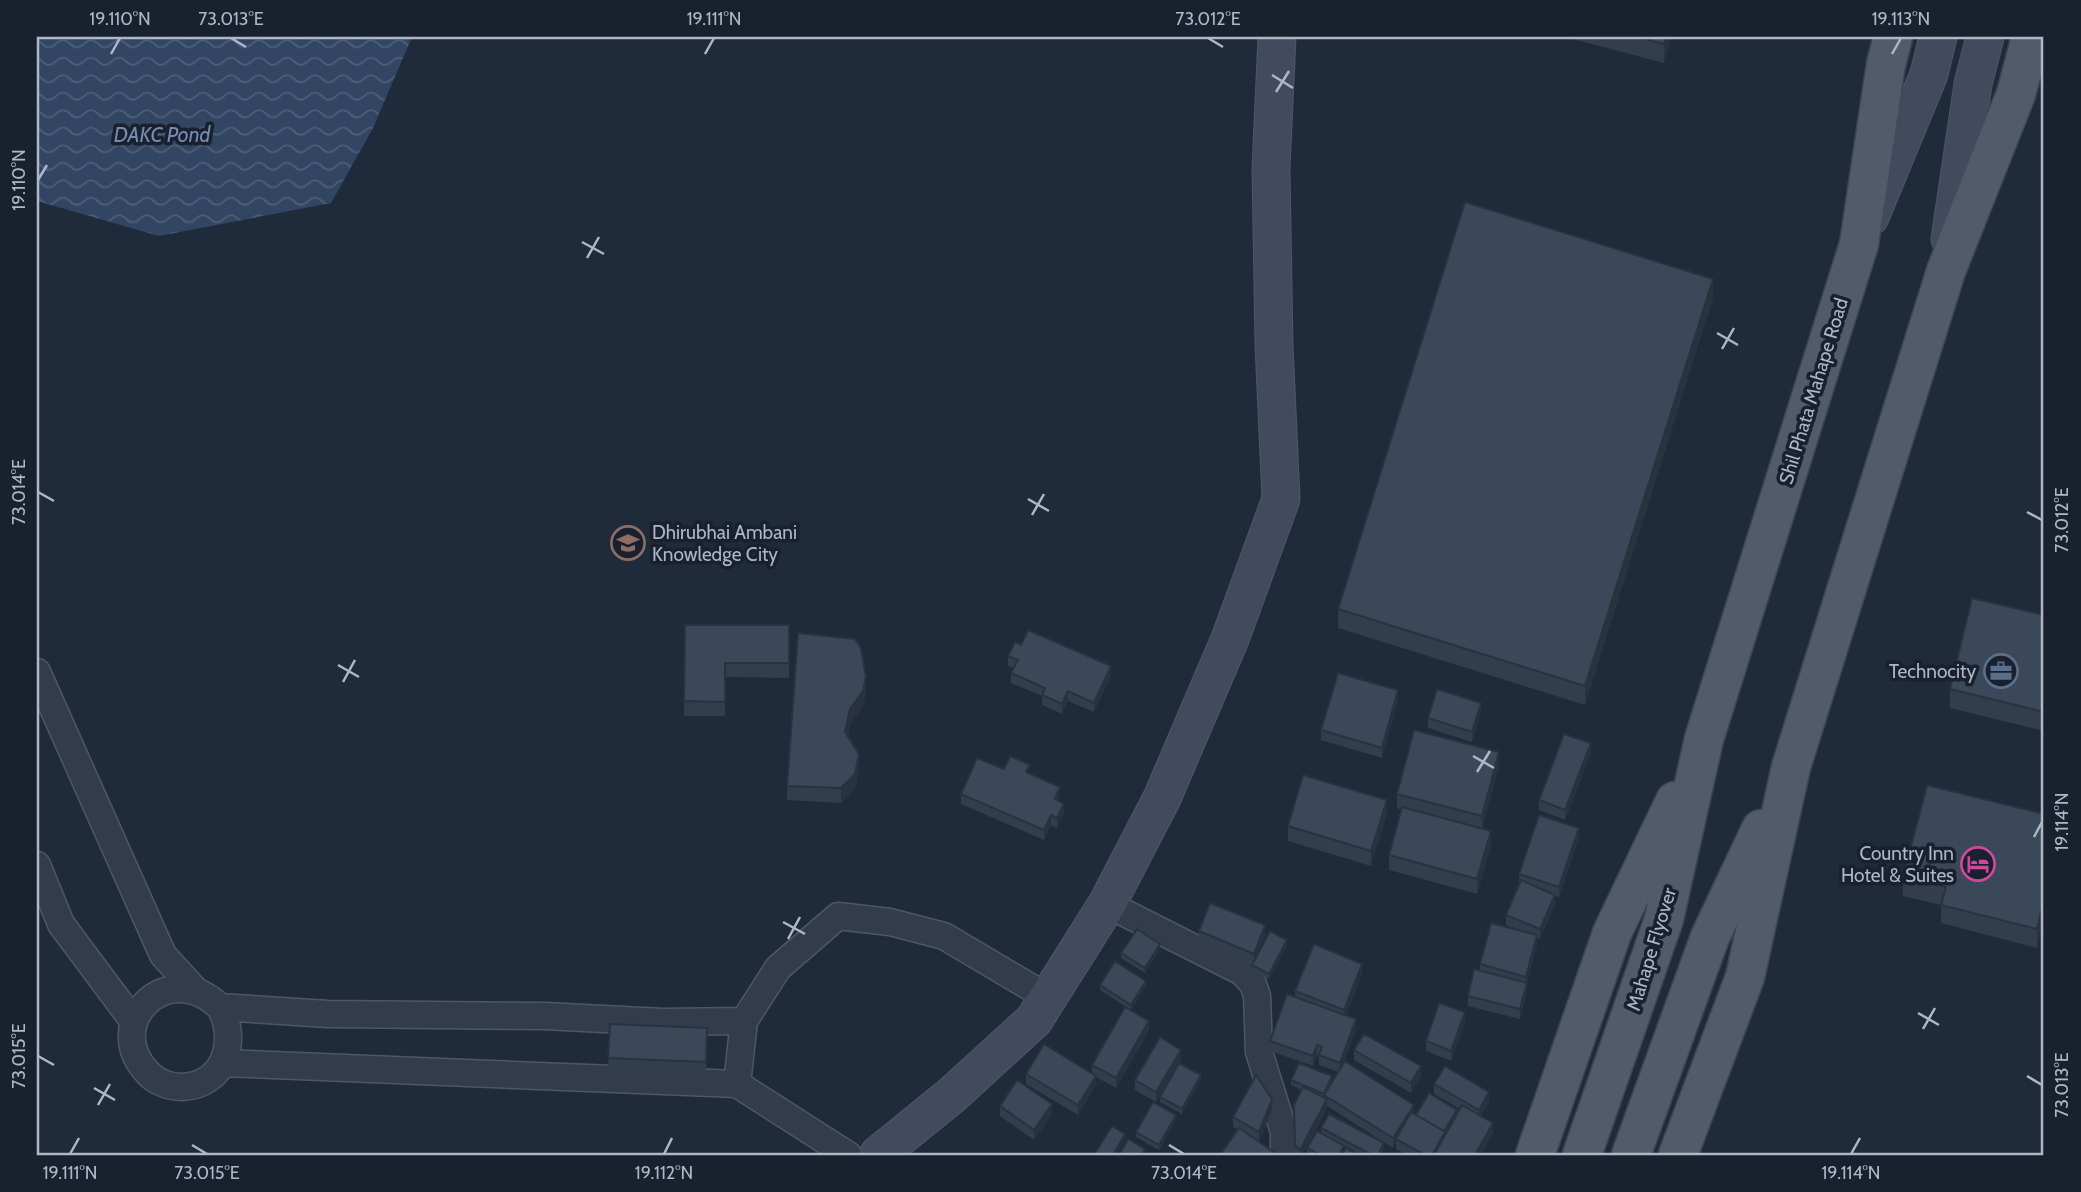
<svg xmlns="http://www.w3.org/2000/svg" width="2081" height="1192" font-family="Cabin,sans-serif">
	<defs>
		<pattern id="water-waves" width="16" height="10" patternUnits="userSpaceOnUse" patternTransform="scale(1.75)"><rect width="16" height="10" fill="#324563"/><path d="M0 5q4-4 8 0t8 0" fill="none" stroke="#4d5e78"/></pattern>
	</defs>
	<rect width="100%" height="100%" fill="#1f2a3a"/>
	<!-- water -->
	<path fill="url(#water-waves)" d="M37 37H412L373 128 331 203 159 236 37 201Z"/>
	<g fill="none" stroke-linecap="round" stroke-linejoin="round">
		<!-- street casing -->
		<g stroke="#4e5765" stroke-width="29">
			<path id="street" d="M37 672 163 955 195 990
				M37 865 61 924 134 1022
				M1107 904 1242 972 1253 984 1257 996 1259 1052 1284 1132V1155
				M220 1007C238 1040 226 1085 182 1087 170 1087 156 1082 148 1073 101 1025 166 956 220 1007L328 1014 545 1016 662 1022 744 1021 778 968 838 916 890 922 944 936 1047 997
				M223 1063 737 1084 848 1155
				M737 1084 744 1021"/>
		</g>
		<!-- secondary casing -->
		<g stroke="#4e5765" stroke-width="39">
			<path id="secondary" d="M1870 217 1929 74 1938 37
				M1950 239 1973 84 1985 37
				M878 1155 952 1095 1034 1020 1107 904 1162 798 1230 639 1281 499 1274 345 1271 168 1277 37"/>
		</g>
		<!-- primary casing -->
		<g stroke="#3d4554" stroke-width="41">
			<path id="primary" d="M1535 1155 1612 933 1675 801
				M1582 1155 1664 919 1704 739 1859 244 1886 64 1893 37
				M1631 1155 1710 937 1761 829
				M1678 1155 1745 977 1791 767 1946 271 2016 94 2031 37"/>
		</g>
		<!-- street -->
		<use href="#street" stroke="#333c4a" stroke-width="26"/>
		<!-- secondary -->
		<use href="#secondary" stroke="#414b5d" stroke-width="37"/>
		<!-- primary -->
		<use href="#primary" stroke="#515b6a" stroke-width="38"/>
	</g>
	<!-- wall -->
	<path fill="#333e4d" d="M1565 37H1671L1664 63Z
		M1713 298 1585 705 1338 628V609Z
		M2044 615V731L1950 708V689Z
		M685 625H789V678L725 677V716H684Z
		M1021 645 1111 676 1094 712 1068 701 1062 714 1042 705V696L1011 683V673L1014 668 1008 666V656Z
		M866 692 863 706 850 724 848 736 859 768 855 789 841 803 787 800V786Z
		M1398 700 1382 758 1321 740V730Z
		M1481 713 1472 742 1428 728V718Z
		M1591 753 1565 820 1539 810V800Z
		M1499 767 1482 829 1491 846 1477 894 1389 870V855L1401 810 1397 808V794Z
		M1004 769 1030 773 1060 797 1058 801 1064 813 1057 828 1051 825 1044 840 961 804V794Z
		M1387 814 1371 866 1288 841V826Z
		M2044 814 2037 948 1941 923V905L1903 896V877Z
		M1579 838 1559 897 1555 896V905L1540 939 1537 938V945L1527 982V992L1520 1019 1468 1006V996L1480 970V964L1521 931 1506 925V915L1519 884V874Z
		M1199 931 1265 935 1257 955 1287 945 1269 979 1252 970 1253 963 1199 941Z
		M1160 949 1145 973 1121 958V953Z
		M1362 974 1346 1015 1356 1029 1344 1062 1416 1115 1457 1114 1460 1109 1434 1094V1084L1489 1101 1481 1116 1493 1133 1481 1155H1407L1396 1149V1143L1393 1148 1327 1106V1109L1302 1155H1295L1294 1105 1302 1090 1291 1085V1080L1332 1082 1330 1085 1338 1072 1319 1065V1056L1317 1055 1313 1066 1270 1051V1041L1295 997V991Z
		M1100 985 1146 986 1131 1010 1100 990Z
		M1465 1022 1451 1061 1426 1051V1041Z
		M610 1024 707 1028 706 1072 608 1068Z
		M1149 1031 1116 1088 1096 1077V1085L1078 1115 1026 1084V1074L1092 1073V1065Z
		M1354 1050 1421 1076 1411 1093 1354 1060Z
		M1181 1060 1156 1102 1135 1090V1080Z
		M1201 1080 1182 1114 1160 1102V1097Z
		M1000 1106 1052 1114 1034 1140 1000 1116Z
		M1272 1109 1259 1142 1233 1127V1117Z
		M1176 1120 1159 1150 1136 1137V1132Z
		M1321 1128 1384 1148 1381 1155H1362L1321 1133Z
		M1307 1148 1344 1151 1358 1155H1311L1307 1153Z"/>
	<!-- shaded-wall -->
	<path fill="#29323f" d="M1666 37H1671L1664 63V44Z
		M1713 279V298L1585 705V686Z
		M1111 666V676L1094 712V703Z
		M866 677V692L863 706 850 724 845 747V732L850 709Z
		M1398 690V700L1382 758V748Z
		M1068 691V701L1062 714V704Z
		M1481 703V713L1472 742V732Z
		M1591 743V753L1565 820V810Z
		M1499 752V767L1482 831V816Z
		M859 754V768L855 789 841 803V788Z
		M1060 787V797L1055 809V799Z
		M1387 800V814L1371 866V851Z
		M1064 804V813L1057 828V818Z
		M1051 815V825L1044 840V830Z
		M1579 828V838L1559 897V887Z
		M1491 831V846L1477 894V879Z
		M1555 895V905L1540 939V929Z
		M2044 900V919L2037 948V929Z
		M1265 925V935L1254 964V954Z
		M1537 935V945L1526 987V977Z
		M1287 940V945L1269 979V974Z
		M1160 944V949L1145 973V968Z
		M1362 964V974L1344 1020V1010Z
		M1146 981V986L1131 1010V1005Z
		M1527 983V992L1520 1019V1009Z
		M1465 1012V1022L1451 1061V1051Z
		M1356 1019V1029L1340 1072V1063Z
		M1149 1021V1031L1116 1088V1078Z
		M1317 1045V1055L1313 1066V1056Z
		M1181 1050V1060L1156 1102V1092Z
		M1421 1066V1076L1411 1093V1083Z
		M1201 1075V1080L1182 1114V1109Z
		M1096 1076V1085L1078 1115V1105Z
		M1489 1092V1101L1479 1120V1110Z
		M1272 1099V1109L1259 1142V1132Z
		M1327 1099V1109L1302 1155H1300V1150Z
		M1052 1104V1114L1034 1140V1130Z
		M1414 1105V1114L1396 1139V1143L1393 1148V1138Z
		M1457 1110V1115L1437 1155H1432Z
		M1176 1115V1120L1159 1150V1145Z
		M1493 1123V1133L1481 1155H1475Z
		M1125 1134V1139L1116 1155H1113Z
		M1384 1143V1148L1381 1155H1378Z"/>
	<!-- building -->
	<path fill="#3b485a" stroke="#29323f" stroke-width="2" d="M1637 37H1666L1664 44Z
		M1465 202 1713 279 1585 686 1338 609Z
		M1972 598 2044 615V712L1950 689Z
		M685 625H789V663H725V702L684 701Z
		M1028 630 1111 666 1094 703 1068 691 1062 704 1042 695 1045 688 1011 673 1018 660 1008 656 1015 642 1021 645Z
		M798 633 855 639 861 648 866 677 863 691 850 709 845 732 859 754 855 774 841 788 787 786Z
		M1338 673 1398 690 1382 748 1321 730Z
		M1437 689 1481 703 1472 732 1428 718Z
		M1414 730 1499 752 1482 816 1397 794Z
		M1564 734 1591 743 1565 810 1539 800Z
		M1010 756 1030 765 1026 772 1060 787 1055 799 1064 804 1057 818 1051 815 1044 830 961 794 977 758 1004 769Z
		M1303 775 1387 800 1371 851 1288 826Z
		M1927 785 2044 814V900L2037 929 1941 905 1946 887 1903 877Z
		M1402 807 1491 831 1477 879 1389 855Z
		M1539 815 1579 828 1559 887 1519 874Z
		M1521 880 1555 895 1540 929 1506 915Z
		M1210 903 1265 925 1254 954 1199 931Z
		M1491 923 1537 935 1526 977 1480 964Z
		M1137 929 1160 944 1145 968 1121 953Z
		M1270 931 1287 940 1269 974 1252 965Z
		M1314 944 1362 964 1344 1010 1295 991Z
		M1115 961 1146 981 1131 1005 1100 985Z
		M1474 969 1527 983 1520 1009 1468 996Z
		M1287 994 1356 1019 1340 1063 1319 1055 1322 1047 1317 1045 1313 1056 1270 1041Z
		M1439 1003 1465 1012 1451 1051 1426 1041Z
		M1125 1007 1149 1021 1116 1078 1092 1065Z
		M610 1024 707 1028 706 1062 608 1058Z
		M1364 1034 1421 1066 1411 1083 1354 1050Z
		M1160 1037 1181 1050 1156 1092 1135 1080Z
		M1044 1044 1096 1076 1078 1105 1026 1074Z
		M1345 1061 1414 1105 1393 1138 1324 1095Z
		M1179 1063 1201 1075 1182 1109 1160 1097Z
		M1299 1063 1332 1076 1324 1094 1291 1080Z
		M1445 1066 1489 1092 1479 1110 1434 1084Z
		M1256 1075 1272 1099 1259 1132 1233 1117Z
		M1017 1080 1052 1104 1034 1130 1000 1106Z
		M1303 1087 1327 1099 1300 1150 1295 1145 1294 1105Z
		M1429 1093 1457 1110 1444 1131 1416 1115Z
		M1153 1102 1176 1115 1159 1145 1136 1132Z
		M1462 1105 1493 1123 1475 1155H1434Z
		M1411 1112 1445 1132 1432 1155H1425L1396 1139Z
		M1329 1114 1384 1143 1378 1155H1372L1321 1128Z
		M1112 1126 1125 1134 1113 1155H1094Z
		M1239 1128 1278 1155H1220Z
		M1317 1131 1344 1146 1339 1155H1320L1307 1148Z
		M1128 1139 1145 1149 1141 1155H1119Z
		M1346 1148 1358 1155H1341Z"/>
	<!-- ticks -->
	<path fill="none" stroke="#aeb7c7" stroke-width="2.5" d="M231 38 246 47M1208 38 1223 47M111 54 120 38M705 54 714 38M1892 54 1901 38M1272 75 1293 88M1276 92 1289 71M38 180 47 165M582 242 604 254M587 258 599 237M1717 333 1738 345M1722 349 1734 328M38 492 54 501M1028 499 1049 511M2027 512 2042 520M1032 515 1044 494M338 665 359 677M343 682 355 660M1473 756 1494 768M1477 772 1490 751M2034 837 2042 822M783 922 805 934M788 939 800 917M1918 1013 1939 1025M1923 1029 1935 1008M38 1056 54 1065M2027 1076 2042 1085M94 1088 115 1100M98 1105 110 1084M192 1145 207 1154M1169 1145 1184 1154M70 1154 79 1138M664 1154 672 1138M1851 1154 1860 1138"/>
	<!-- icons -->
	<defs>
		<g id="university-ring" transform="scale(1.75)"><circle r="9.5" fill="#19212f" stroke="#8d6e63" stroke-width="1.5"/><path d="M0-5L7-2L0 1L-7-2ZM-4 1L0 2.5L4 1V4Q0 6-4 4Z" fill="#8d6e63"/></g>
		<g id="office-ring" transform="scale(1.75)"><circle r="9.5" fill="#19212f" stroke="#5c6f8a" stroke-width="1.5"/><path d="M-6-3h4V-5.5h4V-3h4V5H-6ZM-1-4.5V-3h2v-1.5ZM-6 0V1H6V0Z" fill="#5c6f8a"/></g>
		<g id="hotel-ring" transform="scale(1.75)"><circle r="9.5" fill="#19212f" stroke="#d1479c" stroke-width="1.5"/><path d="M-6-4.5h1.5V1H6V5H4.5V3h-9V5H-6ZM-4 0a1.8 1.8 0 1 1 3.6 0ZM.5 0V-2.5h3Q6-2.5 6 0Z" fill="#d1479c"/></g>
	</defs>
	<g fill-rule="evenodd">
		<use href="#university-ring" x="628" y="543"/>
		<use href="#office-ring" x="2001" y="671"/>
		<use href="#hotel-ring" x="1978" y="864"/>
	</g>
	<g text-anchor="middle" stroke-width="7" stroke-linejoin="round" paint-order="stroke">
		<!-- street labels -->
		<g font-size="19" fill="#aeb7c7" stroke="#19212f">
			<text transform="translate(1813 391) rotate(-73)" y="7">Shil Phata Mahape Road</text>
			<text transform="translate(1651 949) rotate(-73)" y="7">Mahape Flyover</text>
		</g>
		<!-- poi labels -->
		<g font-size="19" fill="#aeb7c7" stroke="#19212f" text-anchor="end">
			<text x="652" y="539" text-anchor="start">Dhirubhai Ambani<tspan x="652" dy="22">Knowledge City</tspan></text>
			<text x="1976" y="678">Technocity</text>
			<text x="1954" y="860">Country Inn<tspan x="1954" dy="22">Hotel &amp; Suites</tspan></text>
		</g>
		<!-- water labels -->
		<g font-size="21" font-style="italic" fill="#748db1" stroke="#19212f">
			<text x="162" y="142">DAKC Pond</text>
		</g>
	</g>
	<!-- border -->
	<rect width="2081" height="1192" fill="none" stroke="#19212f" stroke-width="77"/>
	<rect x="38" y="38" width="2004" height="1116" fill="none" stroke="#aeb7c7" stroke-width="2.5"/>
	<g font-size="18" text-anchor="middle" fill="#aeb7c7">
		<text x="120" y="25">19.110°N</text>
		<text x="231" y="25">73.013°E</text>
		<text x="714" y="25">19.111°N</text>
		<text x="1208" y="25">73.012°E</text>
		<text x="1901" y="25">19.113°N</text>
		<text transform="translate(19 180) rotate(-90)" y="6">19.110°N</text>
		<text transform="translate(19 492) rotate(-90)" y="6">73.014°E</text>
		<text transform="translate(2062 520) rotate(-90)" y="6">73.012°E</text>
		<text transform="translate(2062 822) rotate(-90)" y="6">19.114°N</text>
		<text transform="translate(19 1056) rotate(-90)" y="6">73.015°E</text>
		<text transform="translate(2062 1085) rotate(-90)" y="6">73.013°E</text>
		<text x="70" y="1179">19.111°N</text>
		<text x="207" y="1179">73.015°E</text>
		<text x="664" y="1179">19.112°N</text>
		<text x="1184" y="1179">73.014°E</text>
		<text x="1851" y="1179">19.114°N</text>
	</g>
</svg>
